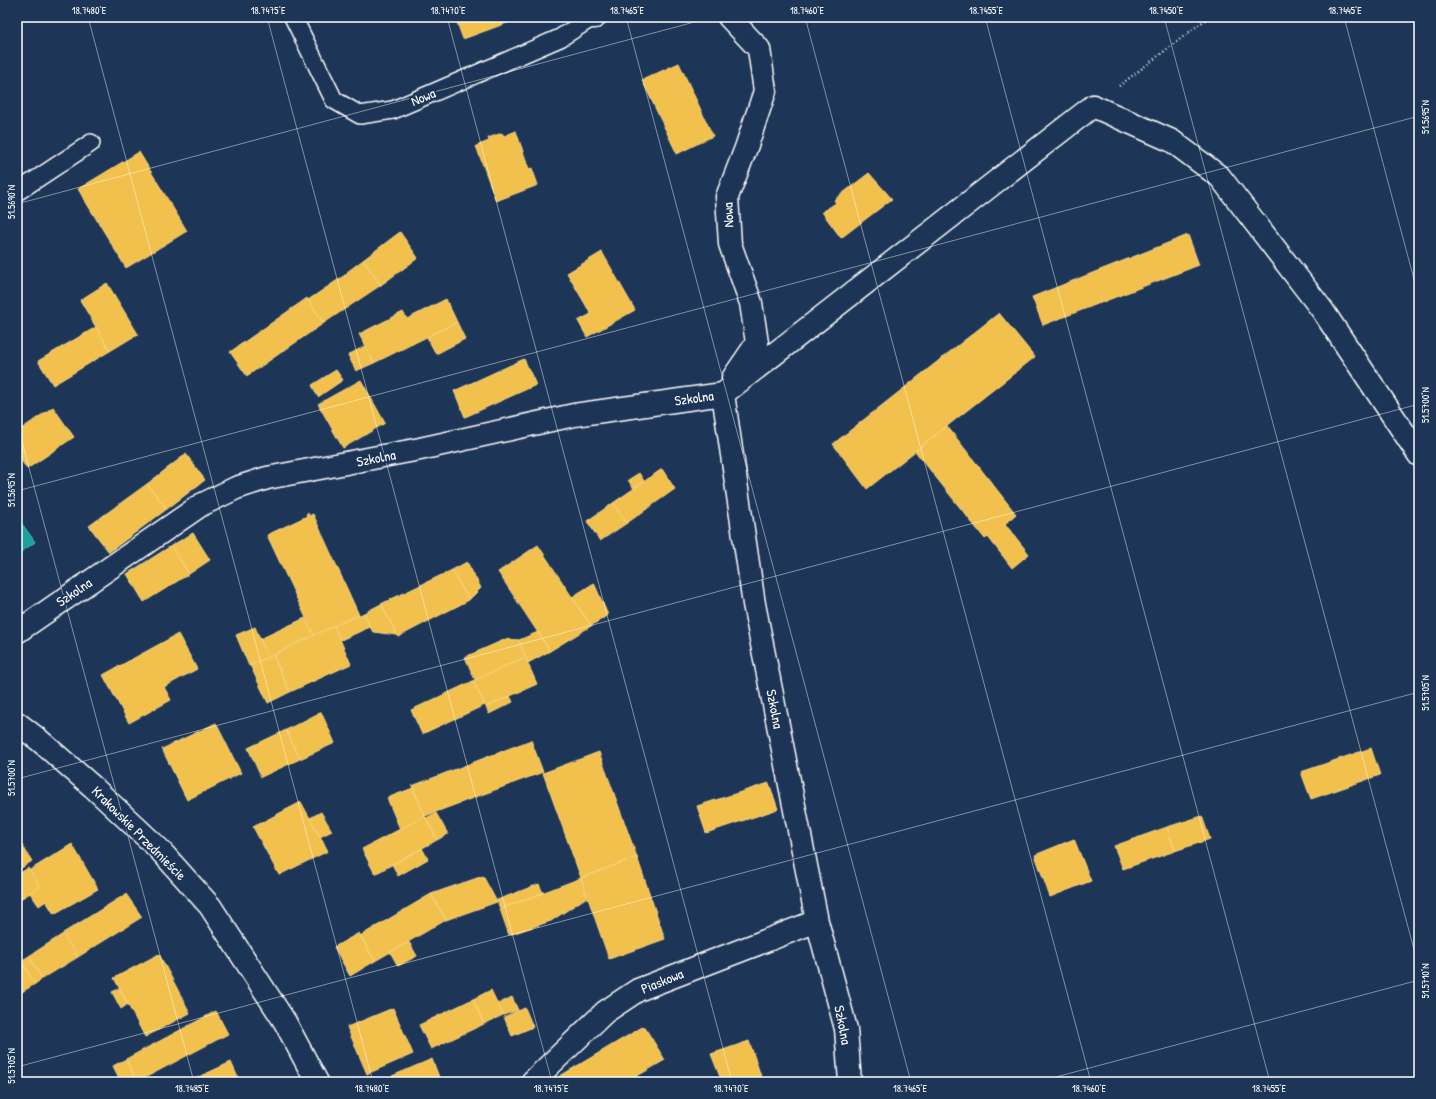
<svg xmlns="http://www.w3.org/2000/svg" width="1436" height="1099" font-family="'Patrick Hand',sans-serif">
	<rect width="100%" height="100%" fill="#1d3557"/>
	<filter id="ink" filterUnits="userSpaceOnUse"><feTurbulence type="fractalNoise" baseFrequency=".025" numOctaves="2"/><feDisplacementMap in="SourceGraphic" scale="8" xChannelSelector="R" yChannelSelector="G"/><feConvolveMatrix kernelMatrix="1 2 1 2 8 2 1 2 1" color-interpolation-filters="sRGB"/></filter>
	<g filter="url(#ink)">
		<!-- homes -->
		<path fill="#f2c14e" stroke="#f6d483" d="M455 17H517L518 19 463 39Z
			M679 63 713 136 677 154 642 80Z
			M516 131 529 169 532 168 538 185 496 201 476 146 489 141 488 138 502 133 504 136Z
			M139 152 187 231 126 268 78 189Z
			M869 173 892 199 841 238 822 212 836 203 834 200Z
			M400 232 418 258 381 285 363 260Z
			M1188 235 1199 265 1043 325 1032 297Z
			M602 252 635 310 587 337 578 321 591 314 567 273Z
			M363 260 381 285 324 323 308 300 348 273 347 272Z
			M107 283 138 334 110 351 80 300Z
			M307 298 324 323 247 376 230 352Z
			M446 299 457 322 374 363 359 334 403 312 407 319Z
			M999 313 1035 357 867 489 833 444Z
			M457 322 465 339 436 354 427 337Z
			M96 327 110 351 53 385 38 361Z
			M365 346 374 363 356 371 348 355Z
			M524 359 536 385 465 417 454 391Z
			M336 370 343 380 318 397 312 385Z
			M361 380 385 423 343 448 318 404Z
			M53 407 74 437 27 469 17 454V432Z
			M947 426 1016 514 1005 524 1029 554 1012 568 988 537 985 539 915 451Z
			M186 454 205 480 167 509 147 484Z
			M662 469 675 489 627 523 613 503Z
			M639 473 644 481 634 489 628 480Z
			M147 484 167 509 109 552 89 526Z
			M613 503 627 523 600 541 587 521Z
			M308 513 309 516 313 514 359 615 314 635 267 535 307 516 306 514Z
			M193 533 210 560 189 574 171 546Z
			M538 545 591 626 550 651 498 572Z
			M171 546 189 574 144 602 127 574Z
			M467 562 481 588 469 600 452 570Z
			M452 570 469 600 398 637 381 604Z
			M594 583 608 615 591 626 572 597Z
			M381 604 397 635 373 632 370 627 364 613Z
			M364 613 370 627 341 640 334 626Z
			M305 618 314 635 268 657 260 639Z
			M334 626 351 664 290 692 273 655Z
			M255 627 268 657 249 666 236 635Z
			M538 632 550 651 528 663 519 640Z
			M178 634 197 669 164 687 171 700 129 723 103 675Z
			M506 639 519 640 525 657 475 680 465 657Z
			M273 655 290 692 268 703 250 665Z
			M525 657 537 684 486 707 473 681Z
			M473 681 485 705 422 734 411 710Z
			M510 696 513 702 489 714 486 707Z
			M321 712 335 743 300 759 286 730Z
			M216 723 241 773 187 800 162 749Z
			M286 730 300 759 261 777 248 748Z
			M531 740 543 772 425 816 412 786Z
			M1371 748 1380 775 1311 799 1301 772Z
			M599 752 637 857 581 878 543 773Z
			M769 783 778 809 706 833 697 806Z
			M413 788 425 816 400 829 387 798Z
			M301 802 328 851 279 875 253 827Z
			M321 812 332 831 320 837 310 818Z
			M436 813 448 834 437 840 426 818Z
			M425 816 437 840 375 874 362 849Z
			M1202 816 1210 839 1175 851 1167 827Z
			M1167 827 1175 851 1123 869 1114 846Z
			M17 837 32 861 17 871Z
			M1074 839 1091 881 1050 897 1035 855Z
			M72 844 98 889 54 914 46 901 39 906 30 893 40 887 30 870Z
			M422 848 428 859 398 876 392 864Z
			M637 857 665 939 609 959 581 878Z
			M28 868 40 887 17 901V875Z
			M483 876 497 902 446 920 431 894Z
			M581 878 587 897 551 921 509 935 500 909Z
			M539 884 543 893 500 909 497 900Z
			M126 894 142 917 78 957 63 933Z
			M431 894 446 920 375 961 360 936Z
			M359 933 375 961 350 976 334 947Z
			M63 934 78 957 42 979 29 956Z
			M409 942 417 956 398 966 390 952Z
			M159 954 190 1013 145 1037 114 978Z
			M29 956 42 979 35 984 21 961Z
			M21 961 35 984 22 992 17 984V964Z
			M120 988 128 1004 121 1009 112 992Z
			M491 990 503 1015 484 1024 473 999Z
			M512 997 518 1010 503 1015 498 1004Z
			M473 999 484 1024 431 1049 419 1025Z
			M393 1008 413 1054 367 1074 347 1027Z
			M525 1008 533 1027 512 1036 504 1017Z
			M216 1011 228 1034 137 1082 126 1059Z
			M644 1026 665 1060 627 1082H550Z
			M749 1041 763 1082H722L711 1054Z
			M126 1059 137 1082H121L113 1066Z
			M432 1059 441 1082H395L392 1076Z
			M231 1062 240 1082H188Z"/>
		<!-- public -->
		<path fill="#17a398" stroke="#5dbfb7" d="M17 517 35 542 17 555 21 560 17 562Z"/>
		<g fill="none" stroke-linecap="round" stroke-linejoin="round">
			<!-- service casing -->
			<g stroke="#fff" stroke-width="20">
				<path id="service" d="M293 17 334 100 360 115 393 110 560 38 593 17
					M17 192 91 143"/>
			</g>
			<!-- minor casing -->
			<g stroke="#fff" stroke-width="25">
				<path id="minor" d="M593 17H595
					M729 17 759 49 765 91 746 148 727 197 730 244 751 303 757 343 733 378
					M723 394 754 604 817 921 846 1029 850 1082
					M17 632 201 505 236 488 267 478 420 449 574 415 723 394 1093 106 1172 141 1220 177 1323 311 1419 455
					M532 1082 605 1012 638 990 817 921"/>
			</g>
			<!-- secondary casing -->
			<g stroke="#fff" stroke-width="25">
				<path id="secondary" d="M17 723 39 740 93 787 159 849 210 906 285 1022 317 1082"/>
			</g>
			<!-- path -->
			<path stroke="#fff" stroke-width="2.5" stroke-dasharray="1 3" stroke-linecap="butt" d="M1119 86 1209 17"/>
			<!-- service -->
			<use href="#service" stroke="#1d3557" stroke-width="17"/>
			<!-- minor -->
			<use href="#minor" stroke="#1d3557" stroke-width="22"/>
			<!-- secondary -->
			<use href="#secondary" stroke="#1d3557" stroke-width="22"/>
		</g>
	</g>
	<!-- ticks -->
	<path fill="none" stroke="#fff" stroke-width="1" stroke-opacity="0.45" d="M88 17 373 1082M267 17 552 1082M447 17 732 1082M626 17 911 1082M805 17 1091 1082M985 17 1270 1082M1164 17 1419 968M1344 17 1419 298M17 204 713 17M17 423 194 1082M17 491 1419 116M17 779 1419 404M17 1067 1419 692M1037 1082 1419 980"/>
	<g text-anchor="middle" stroke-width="4" stroke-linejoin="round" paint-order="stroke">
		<!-- street labels -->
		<g font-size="14" fill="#fff" stroke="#1d3557">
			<text transform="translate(423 97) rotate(-23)" y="5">Nowa</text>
			<text transform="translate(728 215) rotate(-92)" y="5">Nowa</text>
			<text transform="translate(694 398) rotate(-8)" y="5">Szkolna</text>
			<text transform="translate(376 458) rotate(-11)" y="5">Szkolna</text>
			<text transform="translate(74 592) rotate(-34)" y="5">Szkolna</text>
			<text transform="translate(775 709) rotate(79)" y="5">Szkolna</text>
			<text transform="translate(139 833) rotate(45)" y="5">Krakowskie Przedmieście</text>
			<text transform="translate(662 981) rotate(-22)" y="5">Piaskowa</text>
			<text transform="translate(843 1025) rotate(79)" y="5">Szkolna</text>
		</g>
	</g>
	<!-- margin -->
	<rect width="1436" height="1099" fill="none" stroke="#1d3557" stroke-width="44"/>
	<rect x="22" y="22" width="1392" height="1055" fill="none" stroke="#fff" stroke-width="1.5"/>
	<g font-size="10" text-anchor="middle" fill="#fff">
		<text x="89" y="14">18.7480°E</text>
		<text x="268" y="14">18.7475°E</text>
		<text x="448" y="14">18.7470°E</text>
		<text x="627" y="14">18.7465°E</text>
		<text x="807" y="14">18.7460°E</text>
		<text x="986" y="14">18.7455°E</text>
		<text x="1166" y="14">18.7450°E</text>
		<text x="1345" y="14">18.7445°E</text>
		<text transform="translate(1425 117) rotate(-90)" y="4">51.5695°N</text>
		<text transform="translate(11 202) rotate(-90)" y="4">51.5690°N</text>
		<text transform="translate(1425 405) rotate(-90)" y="4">51.5700°N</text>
		<text transform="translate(11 490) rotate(-90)" y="4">51.5695°N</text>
		<text transform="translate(1425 693) rotate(-90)" y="4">51.5705°N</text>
		<text transform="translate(11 778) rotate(-90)" y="4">51.5700°N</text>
		<text transform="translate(1425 981) rotate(-90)" y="4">51.5710°N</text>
		<text transform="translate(11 1066) rotate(-90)" y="4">51.5705°N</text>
		<text x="192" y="1092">18.7485°E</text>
		<text x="372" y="1092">18.7480°E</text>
		<text x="551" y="1092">18.7475°E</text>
		<text x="731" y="1092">18.7470°E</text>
		<text x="910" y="1092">18.7465°E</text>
		<text x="1089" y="1092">18.7460°E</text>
		<text x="1269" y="1092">18.7455°E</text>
	</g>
</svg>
